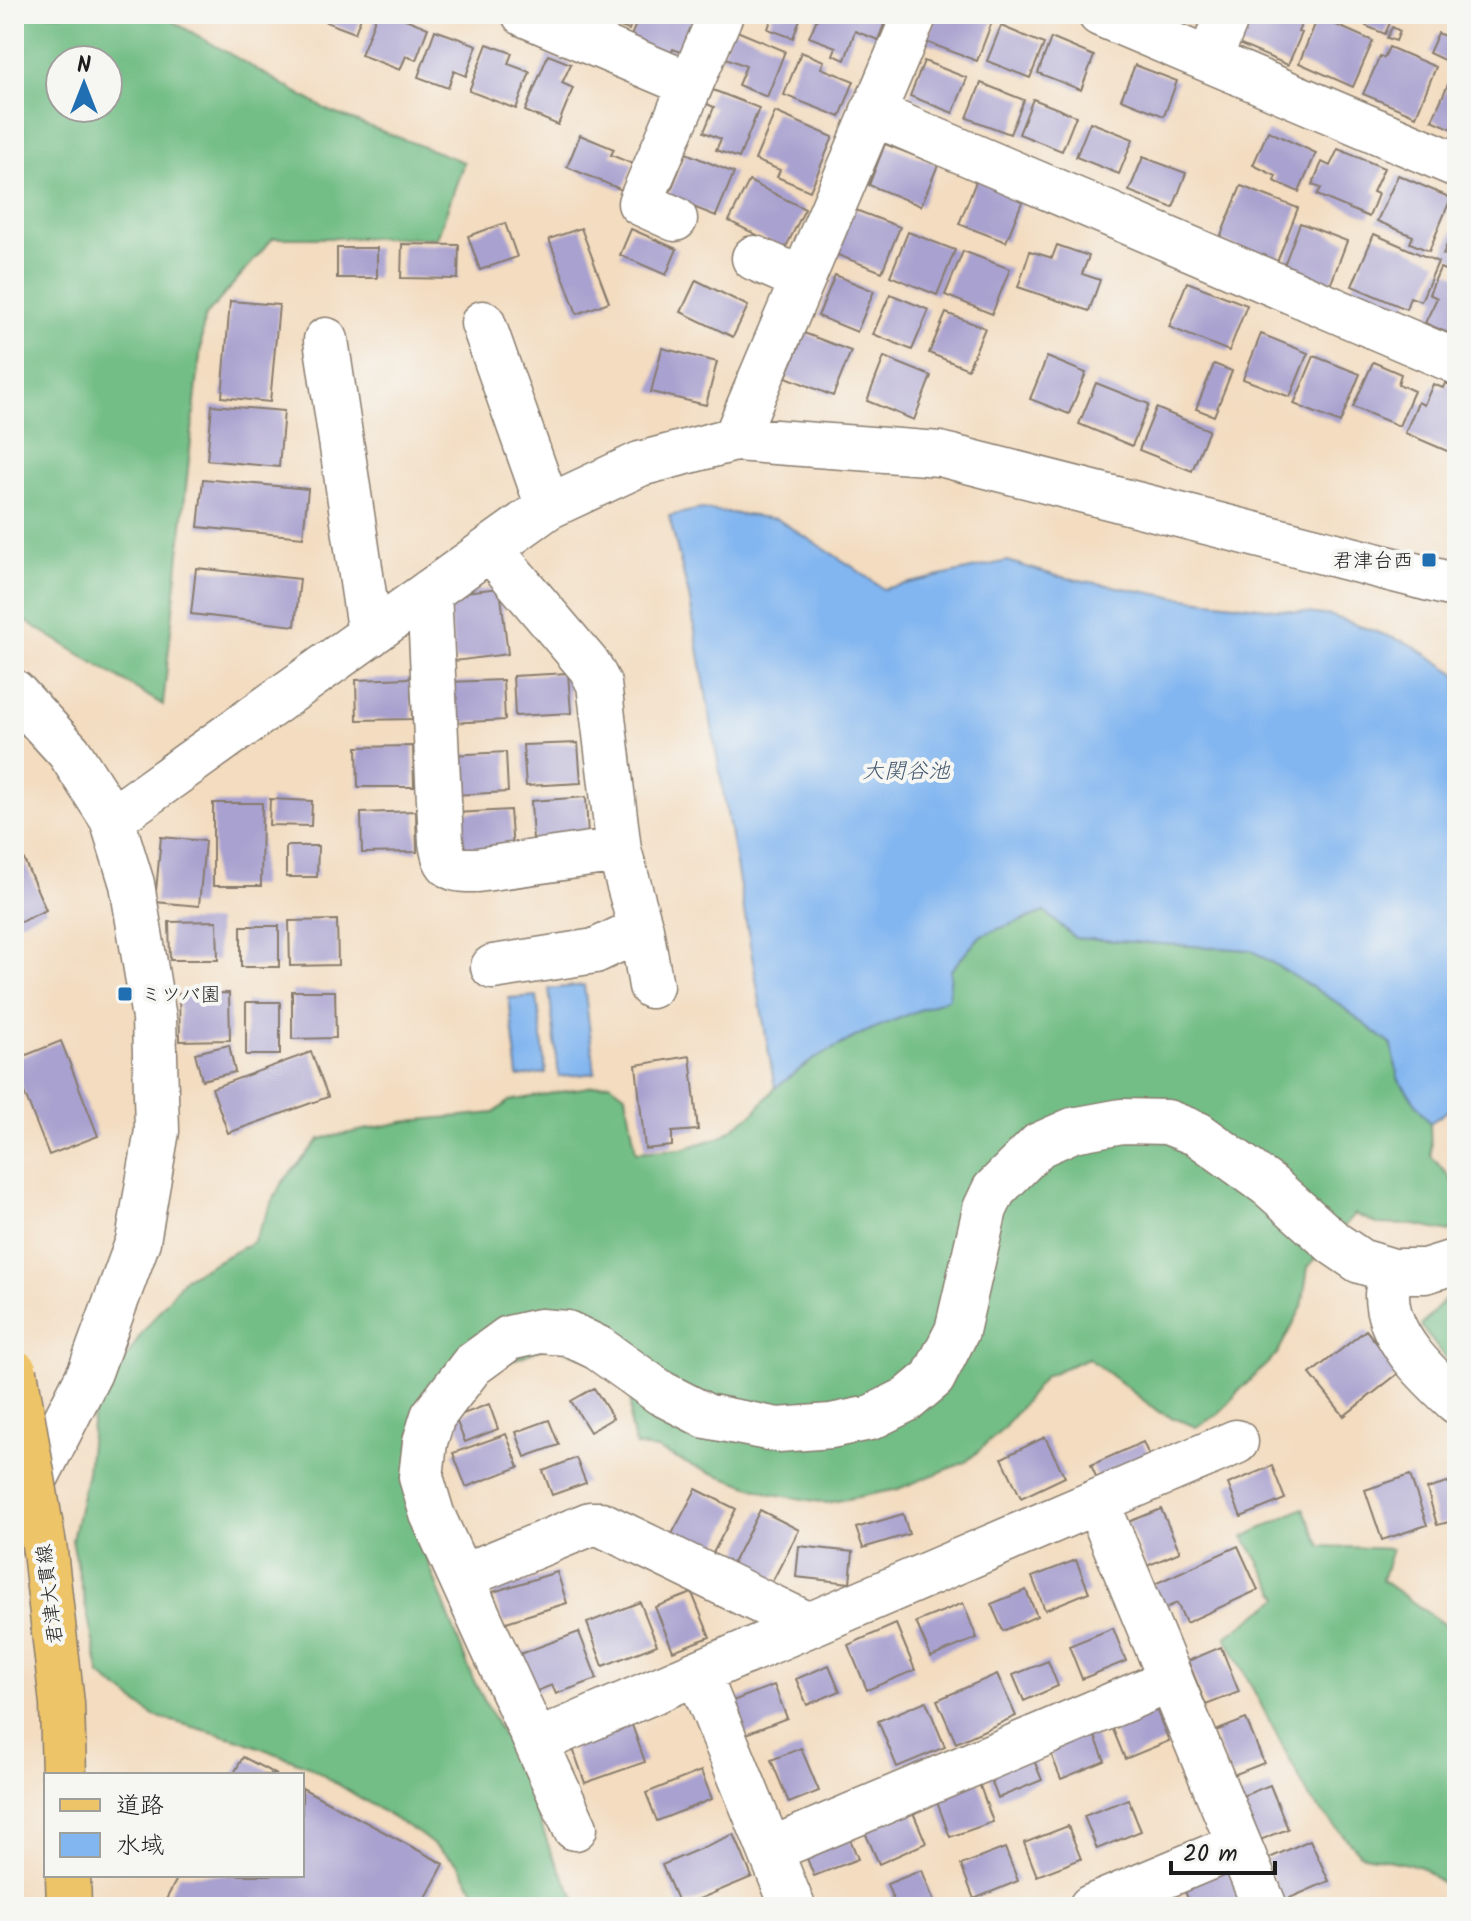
<svg xmlns="http://www.w3.org/2000/svg" width="1471" height="1921" font-family="Kalam,'Klee One',sans-serif">
	<rect width="100%" height="100%" fill="#f6f6f2"/>
	<filter id="ink" filterUnits="userSpaceOnUse"><feTurbulence type="fractalNoise" baseFrequency=".0125" numOctaves="2"/><feDisplacementMap in="SourceGraphic" scale="16" xChannelSelector="R" yChannelSelector="G"/><feConvolveMatrix kernelMatrix="1 2 1 2 8 2 1 2 1" color-interpolation-filters="sRGB"/></filter>
	<filter id="wash" filterUnits="userSpaceOnUse"><feTurbulence type="fractalNoise" baseFrequency=".006" numOctaves="4" result="noise"/><feDisplacementMap in="SourceGraphic" scale="32" xChannelSelector="R" yChannelSelector="G"/><feGaussianBlur stdDeviation="1.8" result="paint"/><feColorMatrix in="noise" values="0 0 0 0 0 0 0 0 0 0 0 0 0 0 0 0 0 1.4 0 .05"/><feComposite in="paint" operator="in"/></filter>
	<g filter="url(#wash)">
		<rect width="100%" height="100%" fill="#f3dcbf"/>
		<!-- forest -->
		<path fill="#73be86" stroke="#486d51" stroke-width="2" fill-rule="evenodd" d="M14 14H160L331 112 464 162 437 238H273L204 318 163 705 14 614ZM60 60H108V108H60Z
			M1045 912 1075 938 1251 950 1335 1001 1392 1045 1398 1078 1430 1123 1431 1156C1448 1174 1457 1181 1457 1207 1457 1218 1457 1223 1450 1232L1414 1225 1377 1224 1355 1214 1308 1267 1302 1307 1277 1354 1237 1393 1219 1414 1196 1427 1159 1412 1088 1358 1045 1376 1003 1429 966 1462 898 1489 827 1503 772 1494 692 1466 657 1449 636 1446 630 1425 632 1374 551 1345 478 1374 410 1505 429 1565 473 1679 526 1780 551 1853 580 1907H486L457 1863 418 1833 306 1765 240 1740 154 1716 100 1675 72 1540 87 1472 93 1414 139 1337 185 1278 253 1242 281 1184 320 1139 408 1121 494 1113 509 1101 610 1083 626 1095 636 1152 682 1149 721 1137 755 1112 775 1088 815 1058 863 1033 951 970 981 935Z
			M1457 1286V1374L1421 1326Z
			M1303 1508 1321 1546 1392 1549 1382 1580 1453 1631 1457 1625V1890L1452 1892 1421 1867 1360 1854 1310 1799 1226 1637 1280 1598 1244 1537Z"/>
		<!-- water -->
		<path fill="#82b6f0" stroke="#4f6986" stroke-width="2" d="M700 509 777 519 853 567 883 589 1007 561 1057 576 1168 596 1332 616 1410 644 1457 674V1104L1430 1123 1398 1078 1392 1045 1335 1001 1251 950 1075 938 1045 912 981 935 951 970 949 998 863 1033 815 1058 775 1088 689 596 669 516Z
			M584 985 595 1073 559 1077 549 989Z
			M537 996 546 1073 518 1077 509 998Z"/>
		<g id="blocks">
			<!-- building -->
			<path fill="#a9a1cf" d="M322 14H362L355 33 326 22 330 17Z
				M377 14H393L428 28 416 60 406 56 400 70 361 55Z
				M583 14H634L629 30Z
				M640 14H697L681 52 673 49 669 57 629 41Z
				M773 14H802L793 38 768 29Z
				M819 14H873L886 19 878 40 855 31 845 60 833 55 836 47 809 37Z
				M937 14H995L977 61 926 42Z
				M1167 14H1192L1188 23Z
				M1249 14 1305 15 1298 32 1302 33 1288 65 1236 43Z
				M1371 14H1394L1385 34 1366 26Z
				M1318 17 1373 41 1353 87 1299 63Z
				M1001 26 1044 44 1030 78 987 61Z
				M1392 27 1400 31 1396 41 1387 38Z
				M732 29 785 51 767 97 738 85 746 66 721 56Z
				M435 30 477 45 466 76 454 71 448 88 418 77Z
				M1438 33 1457 42 1448 62 1429 53Z
				M1051 38 1094 56 1081 90 1038 73Z
				M487 44 512 53 508 64 530 72 516 109 469 91Z
				M1389 47 1436 67 1416 116 1363 94 1380 56 1384 58Z
				M801 52 824 61 821 68 854 81 840 117 784 95Z
				M548 55 571 64 562 83 573 88 558 125 525 111Z
				M924 61 967 78 953 113 910 96Z
				M1135 65 1177 81 1164 116 1121 99Z
				M1449 82 1457 86V131L1432 120Z
				M981 83 1024 100 1010 134 967 118Z
				M713 90 759 108 739 158 716 150 721 139 704 132 714 107 707 104Z
				M1033 99 1076 116 1062 151 1019 134Z
				M775 112 833 137 810 191 777 177 780 170 755 160Z
				M1090 122 1133 139 1119 174 1076 157Z
				M1268 131 1316 153 1299 192 1274 181 1276 176 1253 165Z
				M580 135 614 149 611 155 633 164 622 190 567 167Z
				M885 144 938 165 921 206 869 185Z
				M1338 149 1384 168 1373 192 1378 194 1369 217 1317 195 1321 188 1312 185 1322 162 1330 166Z
				M686 153 734 173 716 216 668 197Z
				M1143 157 1186 173 1173 208 1129 191Z
				M1398 175 1451 198 1429 251 1410 243 1413 236 1377 221Z
				M977 179 1024 197 1006 242 959 224Z
				M749 181 805 209 785 249 729 221Z
				M1241 186 1298 208 1277 262 1219 240Z
				M853 209 900 227 882 272 835 254Z
				M1457 220V260L1443 254Z
				M505 223 517 257 480 270 468 236Z
				M1300 223 1347 241 1330 286 1283 268Z
				M581 228 609 302 577 314 549 239Z
				M631 229 677 249 666 275 620 255Z
				M908 232 955 250 937 295 890 276Z
				M1374 234 1438 262 1421 301 1410 297 1406 309 1352 286Z
				M402 244 459 245 458 279 401 278Z
				M1057 245 1089 256 1082 274 1100 280 1089 311 1018 287 1030 251 1052 258Z
				M337 248H377V278H337Z
				M963 251 1010 269 992 314 945 295Z
				M1440 268 1457 275V337L1425 323 1437 298 1429 294Z
				M835 275 874 291 857 332 818 316Z
				M696 280 748 306 733 337 681 312Z
				M1187 282 1247 305 1229 351 1169 327Z
				M890 294 929 310 912 350 873 334Z
				M230 301 279 305 270 402 222 397Z
				M946 313 985 328 968 369 929 353Z
				M804 333 851 351 833 396 786 377Z
				M1261 334 1308 353 1290 397 1243 379Z
				M662 348 717 362 706 405 651 392Z
				M1314 356 1360 374 1340 423 1294 404Z
				M884 357 931 376 914 420 867 401Z
				M1047 357 1086 373 1069 414 1030 399Z
				M1373 362 1401 374 1398 384 1414 391 1399 426 1353 407Z
				M1214 364 1232 371 1214 416 1196 409Z
				M1096 383 1149 404 1132 446 1079 424Z
				M1445 383 1457 388V447L1454 454 1405 433 1418 402 1424 405 1433 384 1443 388Z
				M212 405 284 411 279 467 207 460Z
				M1156 408 1209 430 1192 471 1139 450Z
				M203 479 308 489 303 537 198 527Z
				M196 568 300 579 295 626 191 614Z
				M500 588 508 654 455 661 447 594Z
				M568 673 571 713 515 716 513 676Z
				M411 678 412 719 357 720 356 680Z
				M503 680 505 720 450 723 448 682Z
				M578 743 581 783 526 786 523 745Z
				M413 746 414 787H358L357 747Z
				M506 752 508 792 453 795 451 755Z
				M586 797 588 838 533 841 531 801Z
				M270 799 312 801 311 826 269 825Z
				M213 803H262L261 886H213Z
				M510 810 513 850 458 853 455 813Z
				M416 811 417 852 362 853 361 813Z
				M14 837 46 910 14 925Z
				M161 837 205 841 199 906 155 902Z
				M286 846H318L317 877H286Z
				M337 920 338 965 290 966 289 921Z
				M217 921 218 960H170L169 922Z
				M241 926H279V967H241Z
				M292 991H335L336 1038 292 1039Z
				M229 993 230 1040 180 1041 179 994Z
				M246 1002H280V1055H246Z
				M61 1041 98 1136 49 1155 14 1067V1060Z
				M229 1045 235 1072 202 1080 195 1053Z
				M311 1052 328 1097 228 1133 212 1088Z
				M690 1056 698 1130 672 1132V1146L645 1149 636 1065Z
				M1366 1330 1400 1372 1344 1416 1310 1374Z
				M594 1388 613 1418 590 1432 571 1401Z
				M489 1404 498 1429 465 1442 455 1417Z
				M549 1420 559 1445 525 1457 516 1432Z
				M506 1434 519 1467 466 1487 453 1453Z
				M1045 1437 1065 1477 1021 1498 1002 1458Z
				M1143 1442 1152 1462 1100 1486 1091 1465Z
				M576 1458 586 1483 552 1495 543 1471Z
				M1272 1466 1285 1499 1241 1517 1228 1484Z
				M1410 1475 1427 1525 1382 1540 1365 1490Z
				M1457 1480V1520L1437 1525 1427 1489Z
				M696 1489 736 1509 712 1555 672 1534Z
				M1161 1509 1180 1552 1147 1566 1128 1522Z
				M760 1510 799 1530 771 1584 732 1565Z
				M903 1514 909 1534 863 1548 856 1528Z
				M799 1546 853 1552 850 1583 796 1577Z
				M1238 1546 1258 1590 1186 1623 1177 1603 1159 1611 1148 1587Z
				M1076 1560 1089 1592 1045 1610 1032 1577Z
				M557 1572 567 1603 503 1623 493 1592Z
				M1026 1590 1037 1616 1003 1631 991 1604Z
				M692 1593 710 1637 673 1651 655 1607Z
				M640 1602 657 1645 603 1666 587 1623Z
				M963 1603 977 1638 931 1657 916 1622Z
				M896 1624 915 1670 867 1690 848 1645Z
				M1113 1628 1126 1661 1082 1679 1069 1646Z
				M579 1632 597 1679 556 1694 552 1685 532 1693 517 1655Z
				M1221 1647 1239 1692 1206 1705 1188 1661Z
				M1048 1661 1058 1686 1024 1701 1013 1675Z
				M829 1665 840 1691 807 1705 796 1679Z
				M997 1674 1016 1716 956 1743 937 1700Z
				M774 1685 787 1718 743 1735 730 1702Z
				M926 1701 945 1747 897 1767 878 1721Z
				M1156 1709 1169 1741 1125 1759 1112 1727Z
				M1246 1719 1264 1763 1231 1776 1213 1732Z
				M631 1722 645 1762 585 1783 571 1743Z
				M1092 1729 1105 1761 1061 1779 1048 1746Z
				M801 1748 819 1791 789 1803 771 1760Z
				M1029 1748 1042 1780 998 1798 985 1765Z
				M243 1757 277 1775H233Z
				M701 1771 712 1799 657 1821 646 1793Z
				M976 1775 993 1822 950 1837 933 1791Z
				M1270 1785 1288 1829 1255 1842 1237 1798Z
				M302 1788 444 1864 421 1907H162L179 1875H302Z
				M1128 1799 1141 1831 1097 1849 1084 1816Z
				M912 1810 926 1843 879 1864 864 1830Z
				M845 1826 858 1859 814 1876 801 1843Z
				M1068 1826 1081 1859 1037 1876 1024 1843Z
				M734 1834 752 1877 680 1907 662 1865Z
				M1310 1840 1329 1881 1283 1901 1265 1860Z
				M1005 1848 1018 1881 974 1899 961 1865Z
				M1231 1865 1249 1907H1192L1182 1885Z
				M922 1870 936 1907H896L887 1884Z"/>
		</g>
	</g>
	<g filter="url(#ink)">
		<use href="#blocks" fill-opacity="0" stroke="#887c6e" stroke-width="2"/>
		<g fill="none" stroke-linecap="round" stroke-linejoin="round">
			<!-- minor casing -->
			<g stroke="#887c6e" stroke-width="47">
				<path id="minor" d="M524 14 689 84
					M1100 14 1457 165
					M1209 60 1228 14
					M872 113 1457 362
					M675 219 640 203 721 14
					M754 258 802 279
					M483 323 548 507
					M326 340 370 635
					M735 439 915 14
					M490 549 590 667 599 684 619 850 641 929 651 986
					M429 592 441 842C445 870 452 870 477 870L619 850
					M14 692 69 752 112 819 132 884 154 1018 157 1131 138 1241 90 1372 14 1521
					M112 819 548 507 640 464 735 439 940 454 1457 586
					M493 967 595 951 641 929
					M1393 1271C1391 1279 1387 1288 1387 1295 1387 1338 1428 1375 1457 1402
					M1097 1502 1265 1907
					M461 1577 590 1524H601L809 1625
					M698 1673 793 1907
					M536 1742 1236 1442
					M575 1828 432 1514 421 1477 425 1442 433 1416 472 1365 509 1338 540 1331 567 1333 598 1348 661 1393 706 1416 778 1430 831 1426 870 1418 908 1399 933 1378 957 1331 985 1209 994 1190 1039 1145 1073 1130 1122 1121 1167 1122 1198 1134 1270 1186 1335 1244 1360 1261 1393 1271H1425L1457 1261
					M770 1850 1171 1680
					M1091 1907 1239 1845"/>
			</g>
			<!-- major casing -->
			<g stroke="#887c6e" stroke-width="47">
				<path id="major" d="M45 1551 62 1704 64 1775
					M68 1875 69 1907"/>
			</g>
			<!-- minor -->
			<use href="#minor" stroke="#fff" stroke-width="44"/>
			<!-- major -->
			<use href="#major" stroke="#eec469" stroke-width="44"/>
			<!-- major-bridge casing -->
			<g stroke="#887c6e" stroke-width="47" stroke-linecap="butt">
				<path id="major-bridge" d="M15 1372 45 1551"/>
			</g>
			<!-- major-bridge -->
			<use href="#major-bridge" stroke="#eec469" stroke-width="44"/>
		</g>
	</g>
	<!-- markers -->
	<g fill="#1f6fb2" stroke="#f6f6f2" stroke-width="3">
		<rect x="1421" y="552" width="16" height="16" rx="4"/>
		<rect x="117" y="986" width="16" height="16" rx="4"/>
	</g>
	<g text-anchor="middle" stroke-width="8" stroke-linejoin="round" paint-order="stroke">
		<!-- poi labels -->
		<g font-size="20" fill="#1c1c1c" stroke="#f6f6f2" text-anchor="end">
			<text x="1413" y="567">君津台西</text>
			<text x="141" y="1001" text-anchor="start">ミツバ園</text>
		</g>
		<!-- street labels -->
		<g font-size="20" fill="#1c1c1c" stroke="#f6f6f2">
			<text transform="translate(49 1594) rotate(-97)" y="7">君津大貫線</text>
		</g>
		<!-- water labels -->
		<g font-size="22" font-style="italic" fill="#455a71" stroke="#f6f6f2">
			<text x="906" y="778">大関谷池</text>
		</g>
	</g>
	<!-- margin -->
	<rect width="1471" height="1921" fill="none" stroke="#f6f6f2" stroke-width="48"/>
	<!-- legend -->
	<rect x="44" y="1773" width="260" height="104" fill="#f6f6f2" stroke="#9f9f9c" stroke-width="2"/>
	<rect x="60" y="1799" width="40" height="12" fill="#eec469" stroke="#9f9f9c" stroke-width="2"/>
	<text x="116" y="1813" font-size="24" fill="#1c1c1c">道路</text>
	<rect x="60" y="1833" width="40" height="24" fill="#82b6f0" stroke="#9f9f9c" stroke-width="2"/>
	<text x="116" y="1853" font-size="24" fill="#1c1c1c">水域</text>
	<!-- north arrow -->
	<g transform="translate(84 84)"><circle r="38" fill="#f6f6f2" stroke="#9f9f9c" stroke-width="2"/>
	<path d="M0-6L14 30L0 20L-14 30Z" fill="#1f6fb2"/>
	<text y="-12" font-size="22" font-weight="bold" text-anchor="middle" fill="#1c1c1c">N</text>
	</g>
	<!-- scale -->
	<path d="M1171 1861v12h104v-12" fill="none" stroke="#1c1c1c" stroke-width="4"/>
	<text x="1183" y="1861" font-size="24" fill="#1c1c1c" stroke="#f6f6f2" stroke-width="6" paint-order="stroke">20 m</text>
</svg>
